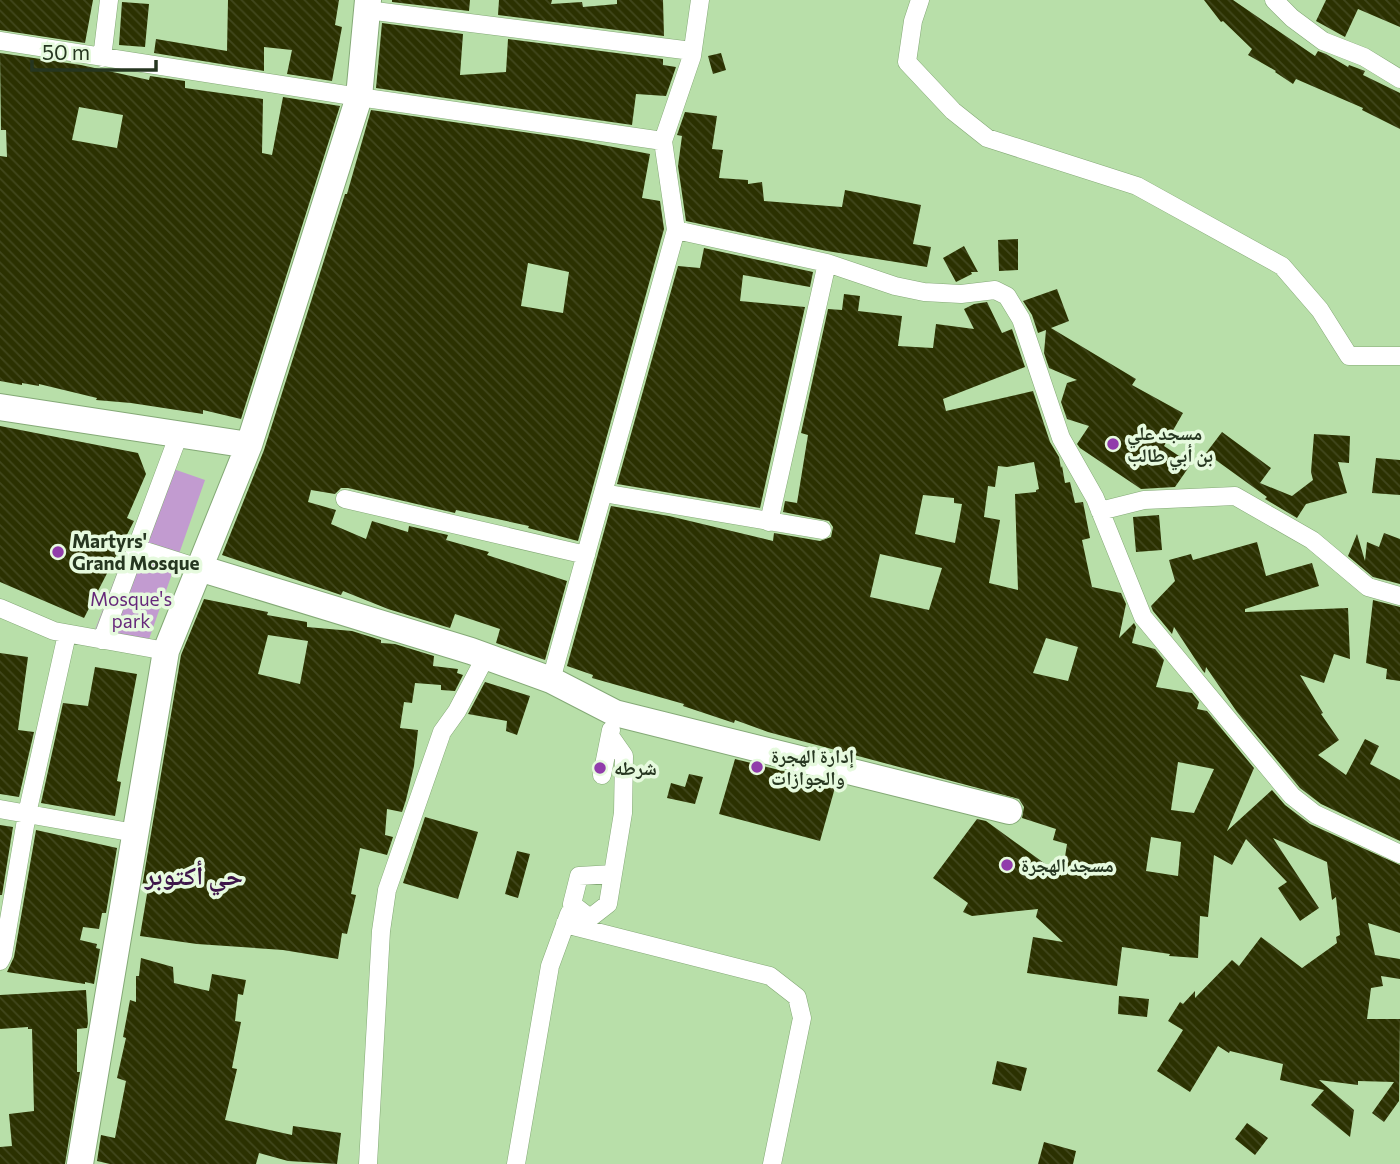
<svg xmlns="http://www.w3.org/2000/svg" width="1400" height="1164" font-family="Commissioner,'Noto Naskh Arabic',sans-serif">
	<defs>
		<pattern id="building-back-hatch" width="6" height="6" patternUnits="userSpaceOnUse" patternTransform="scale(1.75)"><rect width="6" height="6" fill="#2b3101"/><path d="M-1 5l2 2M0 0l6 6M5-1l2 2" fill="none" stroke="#41471d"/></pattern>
	</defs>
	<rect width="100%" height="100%" fill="#b8dfa9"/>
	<!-- green -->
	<path fill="#c29bd0" d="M159 464 205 480 148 642 93 635Z"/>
	<!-- building -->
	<path fill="url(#building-back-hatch)" fill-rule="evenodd" d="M0 0H93L85 43 0 30Z
		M228 0H339L335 25 342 27 332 81 287 74 292 50 264 47V71L154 53 156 39 227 51Z
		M392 0H470L469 11 392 2Z
		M499 0H552L551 4 582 2 583 7 617 4V0H663L664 36 498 15Z
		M1204 0H1233L1315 56 1318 51 1326 54 1348 67 1349 65 1365 71 1363 75 1400 93V129L1362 110 1363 108 1296 79 1293 84 1275 72 1276 71 1248 55 1252 49 1223 21 1221 22Z
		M1326 0H1400V27L1358 9 1345 37 1316 21Z
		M122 2 149 4 145 47 119 45Z
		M382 23 463 34 460 75 506 72 508 39 663 59V65L676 67 666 96 636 94 632 125 376 88Z
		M0 53 81 65 149 80 150 76 185 81V88L263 99 262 153 272 155 283 97 340 106 241 419 203 410V414L131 403 96 400 97 398 39 384V386L22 383V385L0 381V156L7 157 6 130H1ZM79 107 123 115 117 148 72 140Z
		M721 53 726 70 713 74 708 56Z
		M371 110 571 139 650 154 642 198 660 201 664 229 578 541 528 528 529 526 456 510 455 513 348 488H341L335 494 311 490 308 502 336 510 331 524 366 539 372 521 408 532 409 526 448 535 446 540 489 552 487 555 567 581 545 660 496 643 500 629 455 614 450 628 388 609 343 591 341 595 222 555 264 450 345 194H347ZM528 263 569 272 563 313 521 306Z
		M685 112 717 116 712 149 723 150 719 178 748 180V184L762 182 764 201 842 207 845 190 921 205 913 244 931 247 927 267 827 251 686 221 678 166 682 136 677 135Z
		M1018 239V270L999 271 998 240Z
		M964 246 978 272H971L972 274 956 282 943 258Z
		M704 248 813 272 810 287 743 275 740 301 805 307 760 508 617 484 678 266 700 268Z
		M1057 289 1069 321 1051 328 1136 379 1132 385 1183 413 1164 446 1191 464 1175 487 1141 489 1080 448 1077 444 1089 426 1067 419 1061 402 1067 383 1077 380 1049 368 1044 353 1046 330 1038 333 1032 315 1023 301Z
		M844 294 860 296 858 311 902 316 898 346 933 348 936 324 974 329 964 309 974 304 987 302 1002 333 1012 329 1025 367 943 399 946 411 1033 391 1050 442 1059 457 1061 468 1062 466 1065 483 1070 482 1075 503 1083 502 1090 538 1082 540 1092 587 1121 593 1126 604 1119 638 1134 623 1136 627 1132 643 1155 649 1164 660 1156 687 1192 693 1199 702 1197 709 1207 711 1254 768 1227 831 1272 790 1285 805 1310 824 1400 865V933L1368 923 1375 955 1400 959V979L1381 976 1383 986 1371 988 1367 1019H1400L1399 1101 1384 1122 1372 1113 1394 1082 1358 1081V1085L1319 1080 1354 1110 1350 1137 1311 1105 1324 1090 1280 1080 1283 1064 1230 1051 1229 1053 1218 1046 1190 1092 1157 1071 1183 1030 1168 1021 1180 1002 1183 1004 1195 991V998L1232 960 1239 966 1261 937 1302 968 1337 943 1336 937 1340 935 1336 897 1332 900 1327 862 1273 838 1319 908 1300 921 1278 888 1287 882 1246 839 1232 865 1214 855 1208 917 1200 916 1198 958 1169 956 1170 954 1122 947 1117 986 1027 973 1033 937 1063 942 1036 917 1038 909 972 916 963 912 968 903 933 878 977 819 986 821 1062 876 1067 844 1053 840 1056 829 1022 818 1024 807 1019 799 768 732 735 720 734 723 683 706 684 704 592 678 593 675 567 666 611 506 669 516 773 541 774 533 820 541 831 537 833 527 829 521 783 512 785 501 797 503 808 435 801 433 828 309 842 310ZM1034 462 1039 489 1036 490V492L1015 494 1018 590 989 583 1000 520 984 517 988 486 995 487 998 466 1007 467ZM923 495 954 498V503L962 504 955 543 915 534ZM880 554 942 568 929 610 870 597ZM1046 638 1078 647 1068 681 1033 673ZM1178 762 1214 769 1194 813 1171 810ZM1151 837 1181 842 1178 876 1146 871Z
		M0 426 138 453 146 474 127 518 134 521 84 618 0 582Z
		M1222 432 1271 468 1260 483 1292 496 1313 480 1311 472 1314 434 1350 436 1349 463 1338 462 1347 493 1306 504 1297 518 1265 499 1267 497 1206 453Z
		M1376 458 1400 460V495L1372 493Z
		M1159 515 1162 550 1136 552 1133 517Z
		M1384 533 1400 539V584L1373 577 1348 556 1357 534 1365 561 1367 542 1379 547Z
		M1257 542 1266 576 1312 563 1319 586 1245 609V612L1348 608 1350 659 1334 654 1324 683 1300 675 1323 713 1321 714 1339 740 1318 755 1346 775 1365 739 1379 746 1370 764 1400 780V841L1321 804 1300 788 1237 712 1206 667 1205 673 1203 671 1174 627 1172 634 1153 611 1151 606 1175 581 1169 560 1191 554 1193 560Z
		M204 599 268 612 267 615 307 622V627L352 631 381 640V643L395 644 434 656 433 666 458 669 457 673 463 675 455 691 441 690V685L415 683 412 703 404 702 400 728 418 730 414 766 406 800 402 812 387 809 385 835 393 837 387 855 360 848 351 894 356 895 347 934 342 933 338 959 283 950 197 944 140 936 148 888 142 887 181 655ZM268 635 308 641 300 684 258 674Z
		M1373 600 1400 607V681L1386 679 1387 669 1366 663Z
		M0 653 28 657 18 730 34 732 19 797 0 794Z
		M95 667 137 674 117 781 121 782 115 816 41 803 63 703 88 706Z
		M485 682 530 696 517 735 506 731 507 721 468 714Z
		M735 759 836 784 820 841 719 814Z
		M689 774 703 777 695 804 667 798 671 783 685 787Z
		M425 817 478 832 458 899 403 883Z
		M0 825 13 827 2 895H0Z
		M36 830 117 848 106 913H102L99 929 83 927 80 940 97 944 96 948 100 949 94 984 85 982V984L7 972 14 957Z
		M517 851 530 854 518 898 505 894Z
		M141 958 173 967 174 983 209 991 212 974 246 980 243 995 238 994 235 1021 241 1022 232 1068 237 1069 225 1120 292 1135 293 1126 341 1133 337 1164 288 1161 259 1153 256 1164H110L97 1161 101 1135 115 1138 126 1081 117 1078 126 1038 123 1037 130 1000 136 1002V976H139Z
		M86 990 88 1023 87 1028 77 1029V1072H80L65 1164H0V1147L12 1146 9 1114 34 1111 32 1029H28V1027L0 1029V995Z
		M1119 996 1149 999 1147 1017 1118 1014Z
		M997 1061 1027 1068 1021 1091 992 1084Z
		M1247 1123 1268 1138 1255 1155 1235 1139Z
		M1044 1142 1076 1151 1073 1164H1038Z"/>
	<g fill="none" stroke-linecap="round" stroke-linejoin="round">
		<!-- street casing -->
		<g stroke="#84a976" stroke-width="19">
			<path id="street" d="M920 0 913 21 907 62 953 111 987 138 1137 186 1282 266 1320 310 1349 356H1400
				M1274 0 1292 18 1323 41 1364 57 1400 79
				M367 10 692 51
				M0 41 359 97 663 141
				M102 58 109 0
				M676 230 827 263 895 286 924 292 961 294 995 290 1007 296 1021 319 1061 438 1095 498 1143 617 1292 796 1315 814 1400 854
				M603 493 822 530
				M345 499 586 555
				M1100 511 1144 500 1235 496 1312 540 1368 587 1400 596
				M769 522 827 263
				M136 548 199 568
				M0 608 54 631 166 651
				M102 640 179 434
				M551 680 676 230 663 141 692 56 700 0
				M610 736 624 756 623 813 608 904 590 918 572 904 579 876 613 874
				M602 775 611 730
				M0 809 135 833
				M565 924 770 976 797 997 802 1018 772 1164
				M0 961 3 955 27 814 67 634
				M368 1164 381 931 387 890 442 732 457 711 486 656
				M516 1164 550 966 569 914"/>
		</g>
		<!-- secondary casing -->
		<g stroke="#84a976" stroke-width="28">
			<path id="secondary" d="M0 407 249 445
				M199 568 471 651 551 680 615 713 1009 811
				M80 1164 166 651 249 445 359 97 368 0"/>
		</g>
		<!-- street -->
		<use href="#street" stroke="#fff" stroke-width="18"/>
		<!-- secondary -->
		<use href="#secondary" stroke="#fff" stroke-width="26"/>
	</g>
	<!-- markers -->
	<g fill="#913dab" stroke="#e6fade" stroke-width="2.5">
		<circle cx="1113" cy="444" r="7"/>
		<circle cx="58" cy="552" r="7"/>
		<circle cx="757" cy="767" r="7"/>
		<circle cx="600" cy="768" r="7"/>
		<circle cx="1007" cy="865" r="7"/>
	</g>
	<g text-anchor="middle" stroke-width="7" stroke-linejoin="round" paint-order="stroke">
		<!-- poi labels -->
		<g font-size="19" font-weight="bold" fill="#263620" stroke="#e6fade" text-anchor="start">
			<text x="1127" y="440">مسجد علي<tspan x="1127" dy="22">بن أبي طالب</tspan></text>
			<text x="72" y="548">Martyrs'<tspan x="72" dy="22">Grand Mosque</tspan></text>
			<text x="771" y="763">إدارة الهجرة<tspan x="771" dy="22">والجوازات</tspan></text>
			<text x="614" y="775">شرطه</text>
			<text x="1021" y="872">مسجد الهجرة</text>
		</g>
		<!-- park labels -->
		<g font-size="19" fill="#66287a" stroke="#e6fade">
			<text x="131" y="606">Mosque's<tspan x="131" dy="22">park</tspan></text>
		</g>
		<!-- district labels -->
		<g font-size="26" font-weight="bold" fill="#3d1549" stroke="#e6fade">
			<text x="194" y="885">حي أكتوبر</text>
		</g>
	</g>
	<!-- scale -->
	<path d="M32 60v10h124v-10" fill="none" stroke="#263620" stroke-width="3.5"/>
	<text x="42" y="60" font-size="21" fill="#263620" stroke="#e6fade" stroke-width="5" paint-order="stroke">50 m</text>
</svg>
